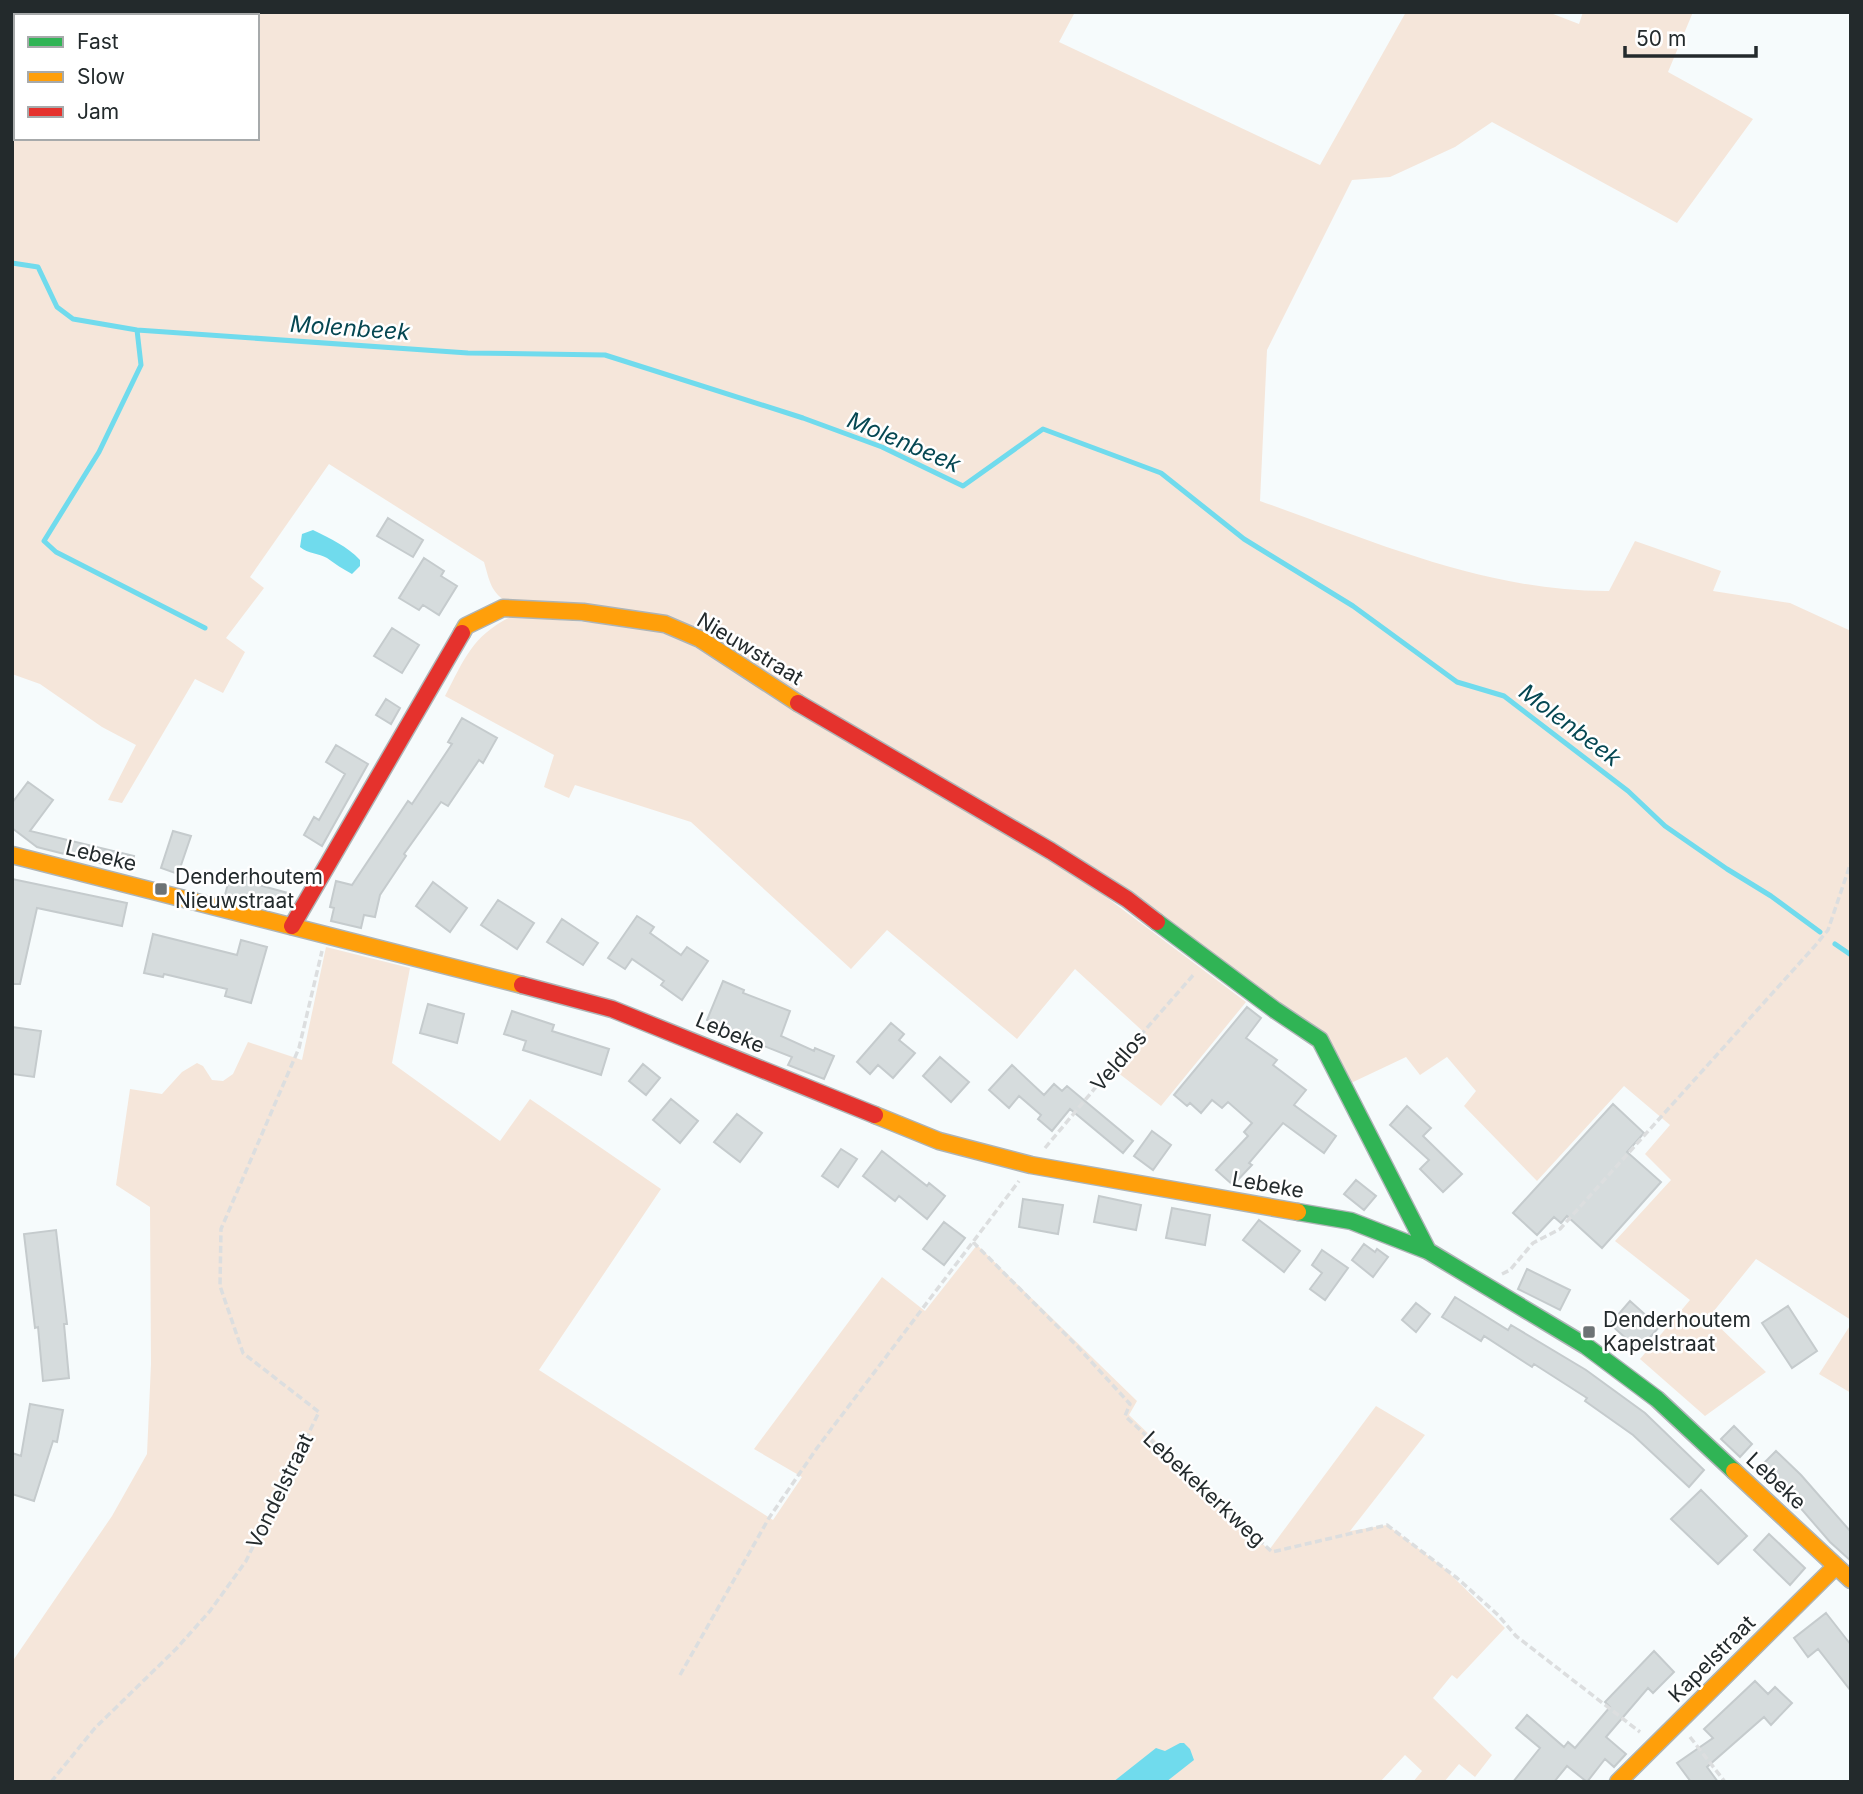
<svg xmlns="http://www.w3.org/2000/svg" width="1863" height="1794" font-family="Inter,sans-serif">
	<rect width="100%" height="100%" fill="#f6fbfc"/>
	<!-- green -->
	<path fill="#f5e6da" fill-rule="evenodd" d="M12 12H1075L1059 42 1320 165 1406 12H1548L1579 24 1583 12H1693L1668 72 1753 119 1677 223 1492 122 1455 147 1390 177 1352 180 1267 350 1260 501C1373 541 1487 592 1609 591L1635 541 1721 571 1713 591 1790 603 1851 631V1320L1756 1259 1709 1317 1766 1372 1705 1416 1640 1359 1690 1300 1615 1241 1671 1180 1645 1154 1670 1125 1624 1086 1537 1181 1464 1106 1476 1091 1447 1057 1420 1075 1406 1057 1351 1083 1327 1037 677 623 508 602C491 594 489 579 484 562L329 464 250 577 264 588 226 638 245 652 223 693 195 679 122 803 108 800 136 745 102 727 40 684 12 674ZM16 16H257V138H16Z
		M512 616 655 628 688 643 1070 870 1246 1002 1161 1106 1117 1072 1148 1036 1075 969 1017 1039 887 930 851 969 691 822 575 785 569 798 544 787 554 755 445 696C465 658 472 636 512 616Z
		M326 947 410 968 392 1063 500 1141 530 1099 661 1189 539 1370 773 1520 802 1477 754 1449 882 1277 925 1311 977 1245 1137 1401 1129 1415 1269 1550 1376 1406 1425 1435 1350 1531 1387 1525 1444 1568 1505 1628 1457 1679 1452 1675 1433 1698 1492 1755 1475 1777 1459 1764 1444 1782H1413L1422 1771 1405 1755 1380 1782H12V1662L112 1516 147 1454 151 1364 150 1207 116 1185 130 1089 162 1094 182 1072 197 1063 203 1066 212 1080 223 1081 233 1074 248 1042 302 1060Z
		M1851 1324V1393L1819 1374Z"/>
	<!-- water -->
	<path fill="#70dbed" d="M313 530C331 539 347 546 360 560V566L352 574C343 569 335 564 327 558 319 553 308 554 300 547L302 534Z
		M1180 1743H1184L1190 1749 1194 1760 1166 1782H1113L1156 1748 1165 1751Z"/>
	<g fill="none" stroke-linecap="round" stroke-linejoin="round">
		<!-- stream -->
		<path stroke="#70dbed" stroke-width="5" d="M12 263 38 267 57 307 73 319 137 330 468 353 605 355 803 418 882 447 963 486 1043 429 1161 473 1244 539 1353 606 1457 682 1504 696 1628 791 1665 826 1727 869 1771 896 1820 932
			M137 330 141 365 99 452 44 541 56 552 205 628
			M1835 944 1851 955"/>
	</g>
	<!-- building -->
	<path fill="#d6dcdd" stroke="#c5cbcd" stroke-width="2" d="M388 518 423 540 413 557 377 536Z
		M424 558 444 571 441 576 457 586 439 615 423 605 419 610 399 598Z
		M392 628 419 645 402 673 374 656Z
		M386 699 400 708 391 724 376 715Z
		M462 718 497 738 483 763 479 760 448 806 441 802 404 854 406 856 380 895 375 917 364 915 361 928 331 921 334 908 330 907 336 881 352 885 408 801 412 804 452 744 448 742Z
		M336 745 368 764 322 846 304 835 314 817 319 820 345 774 326 762Z
		M28 782 53 800 30 831 134 856 131 871 37 847 12 828V803Z
		M173 831 191 836 178 874 161 868Z
		M231 872 256 879 255 884 288 893 283 909 225 895Z
		M12 879 127 903 122 926 37 908 20 984H12Z
		M433 882 467 908 450 932 416 906Z
		M498 900 534 923 517 949 481 925Z
		M637 916 654 927 650 933 681 955 687 947 708 961 682 1000 661 985 664 981 632 959 625 969 608 958Z
		M562 919 598 943 583 965 547 942Z
		M153 934 237 955 241 940 267 947 251 1003 225 996 227 989 164 974 163 977 144 973Z
		M723 981 744 990 743 993 790 1011 781 1036 814 1051 815 1048 834 1056 824 1079 788 1065 792 1057 741 1037 742 1034 707 1020Z
		M428 1004 464 1014 457 1043 420 1033Z
		M1247 1007 1261 1018 1246 1038 1277 1060 1273 1065 1306 1090 1294 1105 1336 1136 1324 1153 1283 1123 1249 1163 1252 1165 1233 1185 1216 1170 1248 1136 1244 1132 1252 1123 1228 1102 1222 1108 1212 1100 1201 1113 1190 1103 1187 1106 1174 1095Z
		M512 1011 554 1025 552 1031 609 1049 601 1075 523 1050 526 1041 504 1034Z
		M891 1023 904 1034 899 1040 915 1053 893 1078 878 1065 870 1074 857 1062Z
		M12 1027 41 1031 34 1077 12 1074Z
		M940 1057 969 1082 951 1102 923 1076Z
		M643 1064 660 1078 646 1095 629 1081Z
		M1012 1065 1044 1095 1054 1084 1062 1091 1067 1086 1133 1141 1123 1153 1070 1109 1052 1131 1038 1119 1041 1115 1019 1096 1009 1108 989 1090Z
		M671 1099 698 1121 680 1143 653 1120Z
		M1613 1104 1644 1133 1627 1152 1661 1182 1602 1248 1567 1216 1561 1223 1554 1217 1537 1235 1513 1213Z
		M1407 1106 1431 1128 1423 1136 1462 1174 1443 1192 1420 1169 1429 1160 1390 1125Z
		M737 1114 762 1133 740 1162 714 1142Z
		M1152 1131 1171 1145 1153 1170 1134 1156Z
		M841 1149 857 1159 838 1187 822 1176Z
		M882 1151 927 1186 929 1183 945 1196 927 1219 899 1196 895 1201 863 1176Z
		M1356 1180 1376 1196 1364 1210 1344 1194Z
		M1099 1196 1141 1205 1136 1230 1094 1222Z
		M1023 1199 1063 1205 1058 1234 1019 1227Z
		M1172 1208 1210 1215 1205 1245 1166 1238Z
		M1259 1220 1300 1251 1284 1272 1243 1240Z
		M944 1222 965 1238 944 1265 923 1249Z
		M56 1230 67 1324H64L69 1378 43 1381 38 1327 35 1328 24 1234Z
		M1364 1244 1375 1252 1377 1249 1388 1257 1373 1277 1352 1260Z
		M1322 1250 1348 1268 1325 1300 1310 1289 1322 1273 1312 1265Z
		M1527 1269 1570 1290 1560 1310 1518 1289Z
		M1455 1297 1508 1330 1511 1325 1586 1370 1645 1413 1704 1470 1689 1487 1633 1435 1585 1401 1587 1398 1534 1364 1532 1367 1484 1336 1481 1341 1442 1317Z
		M1630 1301 1659 1327 1639 1350 1610 1324Z
		M1416 1303 1430 1314 1416 1332 1402 1320Z
		M1788 1306 1817 1351 1792 1368 1762 1323Z
		M30 1404 63 1410 57 1442 53 1441 34 1501 12 1494V1453L21 1456Z
		M1734 1426 1752 1444 1740 1457 1721 1439Z
		M1776 1451 1801 1475 1851 1532V1561L1830 1542 1778 1482 1776 1483 1760 1467Z
		M1701 1490 1747 1536 1718 1564 1671 1519Z
		M1769 1534 1805 1568 1790 1585 1754 1550Z
		M1826 1613 1851 1645V1691L1818 1649 1808 1657 1794 1638Z
		M1654 1651 1674 1672 1653 1693 1648 1688 1606 1737 1626 1754 1614 1767 1605 1759 1587 1782 1567 1766 1554 1782H1513L1540 1748 1516 1728 1527 1715 1564 1747 1568 1742 1575 1748 1610 1707 1605 1702Z
		M1755 1681 1768 1694 1775 1687 1792 1703 1771 1725 1764 1717 1707 1767 1718 1782H1691L1677 1763 1713 1738 1704 1729Z"/>
	<g fill="none" stroke-linecap="round" stroke-linejoin="round">
		<!-- fast casing -->
		<g stroke="#aeb4b6" stroke-width="19">
			<path id="fast" d="M1157 922 1275 1010 1320 1040 1428 1251
				M1298 1212 1351 1221 1428 1251 1586 1346 1657 1399 1734 1471"/>
		</g>
		<!-- slow casing -->
		<g stroke="#aeb4b6" stroke-width="19">
			<path id="slow" d="M462 633 466 626 503 608 583 612 665 624 700 639 798 703
				M12 855 522 985
				M875 1115 939 1141 1031 1165 1298 1212
				M1734 1471 1851 1580
				M1618 1782 1836 1566"/>
		</g>
		<!-- jam casing -->
		<g stroke="#aeb4b6" stroke-width="19">
			<path id="jam" d="M798 703 1051 851 1127 899 1157 922
				M292 926 462 633
				M522 985 612 1009 875 1115"/>
		</g>
		<!-- path -->
		<path stroke="#dcdedf" stroke-width="3.5" stroke-dasharray="7 3.5" stroke-linecap="butt" d="M1045 1148 1111 1069 1195 973
			M973 1242 1076 1345 1130 1404 1125 1416 1272 1552 1387 1525 1457 1578 1498 1615 1516 1636 1640 1732
			M1502 1274 1510 1270 1533 1243 1560 1229 1814 947 1828 930 1851 862
			M680 1675 769 1518 817 1448 1019 1181
			M1690 1737 1725 1782
			M51 1782 95 1728 176 1649 210 1611 246 1561 319 1412 243 1353 220 1286 221 1229 299 1048 322 951"/>
		<!-- fast -->
		<use href="#fast" stroke="#30b455" stroke-width="16"/>
		<!-- slow -->
		<use href="#slow" stroke="#ff9f0a" stroke-width="16"/>
		<!-- jam -->
		<use href="#jam" stroke="#e5322d" stroke-width="16"/>
	</g>
	<!-- markers -->
	<g fill="#6d7375" stroke="#fff" stroke-width="2.5">
		<rect x="154" y="882" width="14" height="14" rx="3.5"/>
		<rect x="1582" y="1325" width="14" height="14" rx="3.5"/>
	</g>
	<g text-anchor="middle" stroke-width="5" stroke-linejoin="round" paint-order="stroke">
		<!-- street labels -->
		<g font-size="21" fill="#232a2c" stroke="#fff">
			<text transform="translate(750 649) rotate(31)" y="7">Nieuwstraat</text>
			<text transform="translate(101 856) rotate(14)" y="7">Lebeke</text>
			<text transform="translate(730 1033) rotate(23)" y="7">Lebeke</text>
			<text transform="translate(1119 1061) rotate(-49)" y="7">Veldlos</text>
			<text transform="translate(1268 1185) rotate(10)" y="7">Lebeke</text>
			<text transform="translate(1776 1481) rotate(43)" y="7">Lebeke</text>
			<text transform="translate(1204 1489) rotate(43)" y="7">Lebekekerkweg</text>
			<text transform="translate(280 1491) rotate(-64)" y="7">Vondelstraat</text>
			<text transform="translate(1712 1659) rotate(-45)" y="7">Kapelstraat</text>
		</g>
		<!-- poi labels -->
		<g font-size="21" fill="#232a2c" stroke="#fff" text-anchor="start">
			<text x="175" y="884">Denderhoutem<tspan x="175" dy="24">Nieuwstraat</tspan></text>
			<text x="1603" y="1327">Denderhoutem<tspan x="1603" dy="24">Kapelstraat</tspan></text>
		</g>
		<!-- water labels -->
		<g font-size="23" font-style="italic" fill="#054752" stroke="#fff">
			<text transform="translate(350 328) rotate(4)" y="8">Molenbeek</text>
			<text transform="translate(904 442) rotate(23)" y="8">Molenbeek</text>
			<text transform="translate(1570 725) rotate(37)" y="8">Molenbeek</text>
		</g>
	</g>
	<!-- border -->
	<rect width="1863" height="1794" fill="none" stroke="#232a2c" stroke-width="28"/>
	<!-- legend -->
	<rect x="14" y="14" width="245" height="126" fill="#ffffff" stroke="#a7aaab" stroke-width="2"/>
	<rect x="28" y="37" width="35" height="10" fill="#30b455" stroke="#a7aaab" stroke-width="2"/>
	<text x="77" y="49" font-size="21" fill="#232a2c">Fast</text>
	<rect x="28" y="72" width="35" height="10" fill="#ff9f0a" stroke="#a7aaab" stroke-width="2"/>
	<text x="77" y="84" font-size="21" fill="#232a2c">Slow</text>
	<rect x="28" y="107" width="35" height="10" fill="#e5322d" stroke="#a7aaab" stroke-width="2"/>
	<text x="77" y="119" font-size="21" fill="#232a2c">Jam</text>
	<!-- scale -->
	<path d="M1625 46v10h131v-10" fill="none" stroke="#232a2c" stroke-width="3.5"/>
	<text x="1636" y="46" font-size="21" fill="#232a2c" stroke="#ffffff" stroke-width="5" paint-order="stroke">50 m</text>
</svg>
